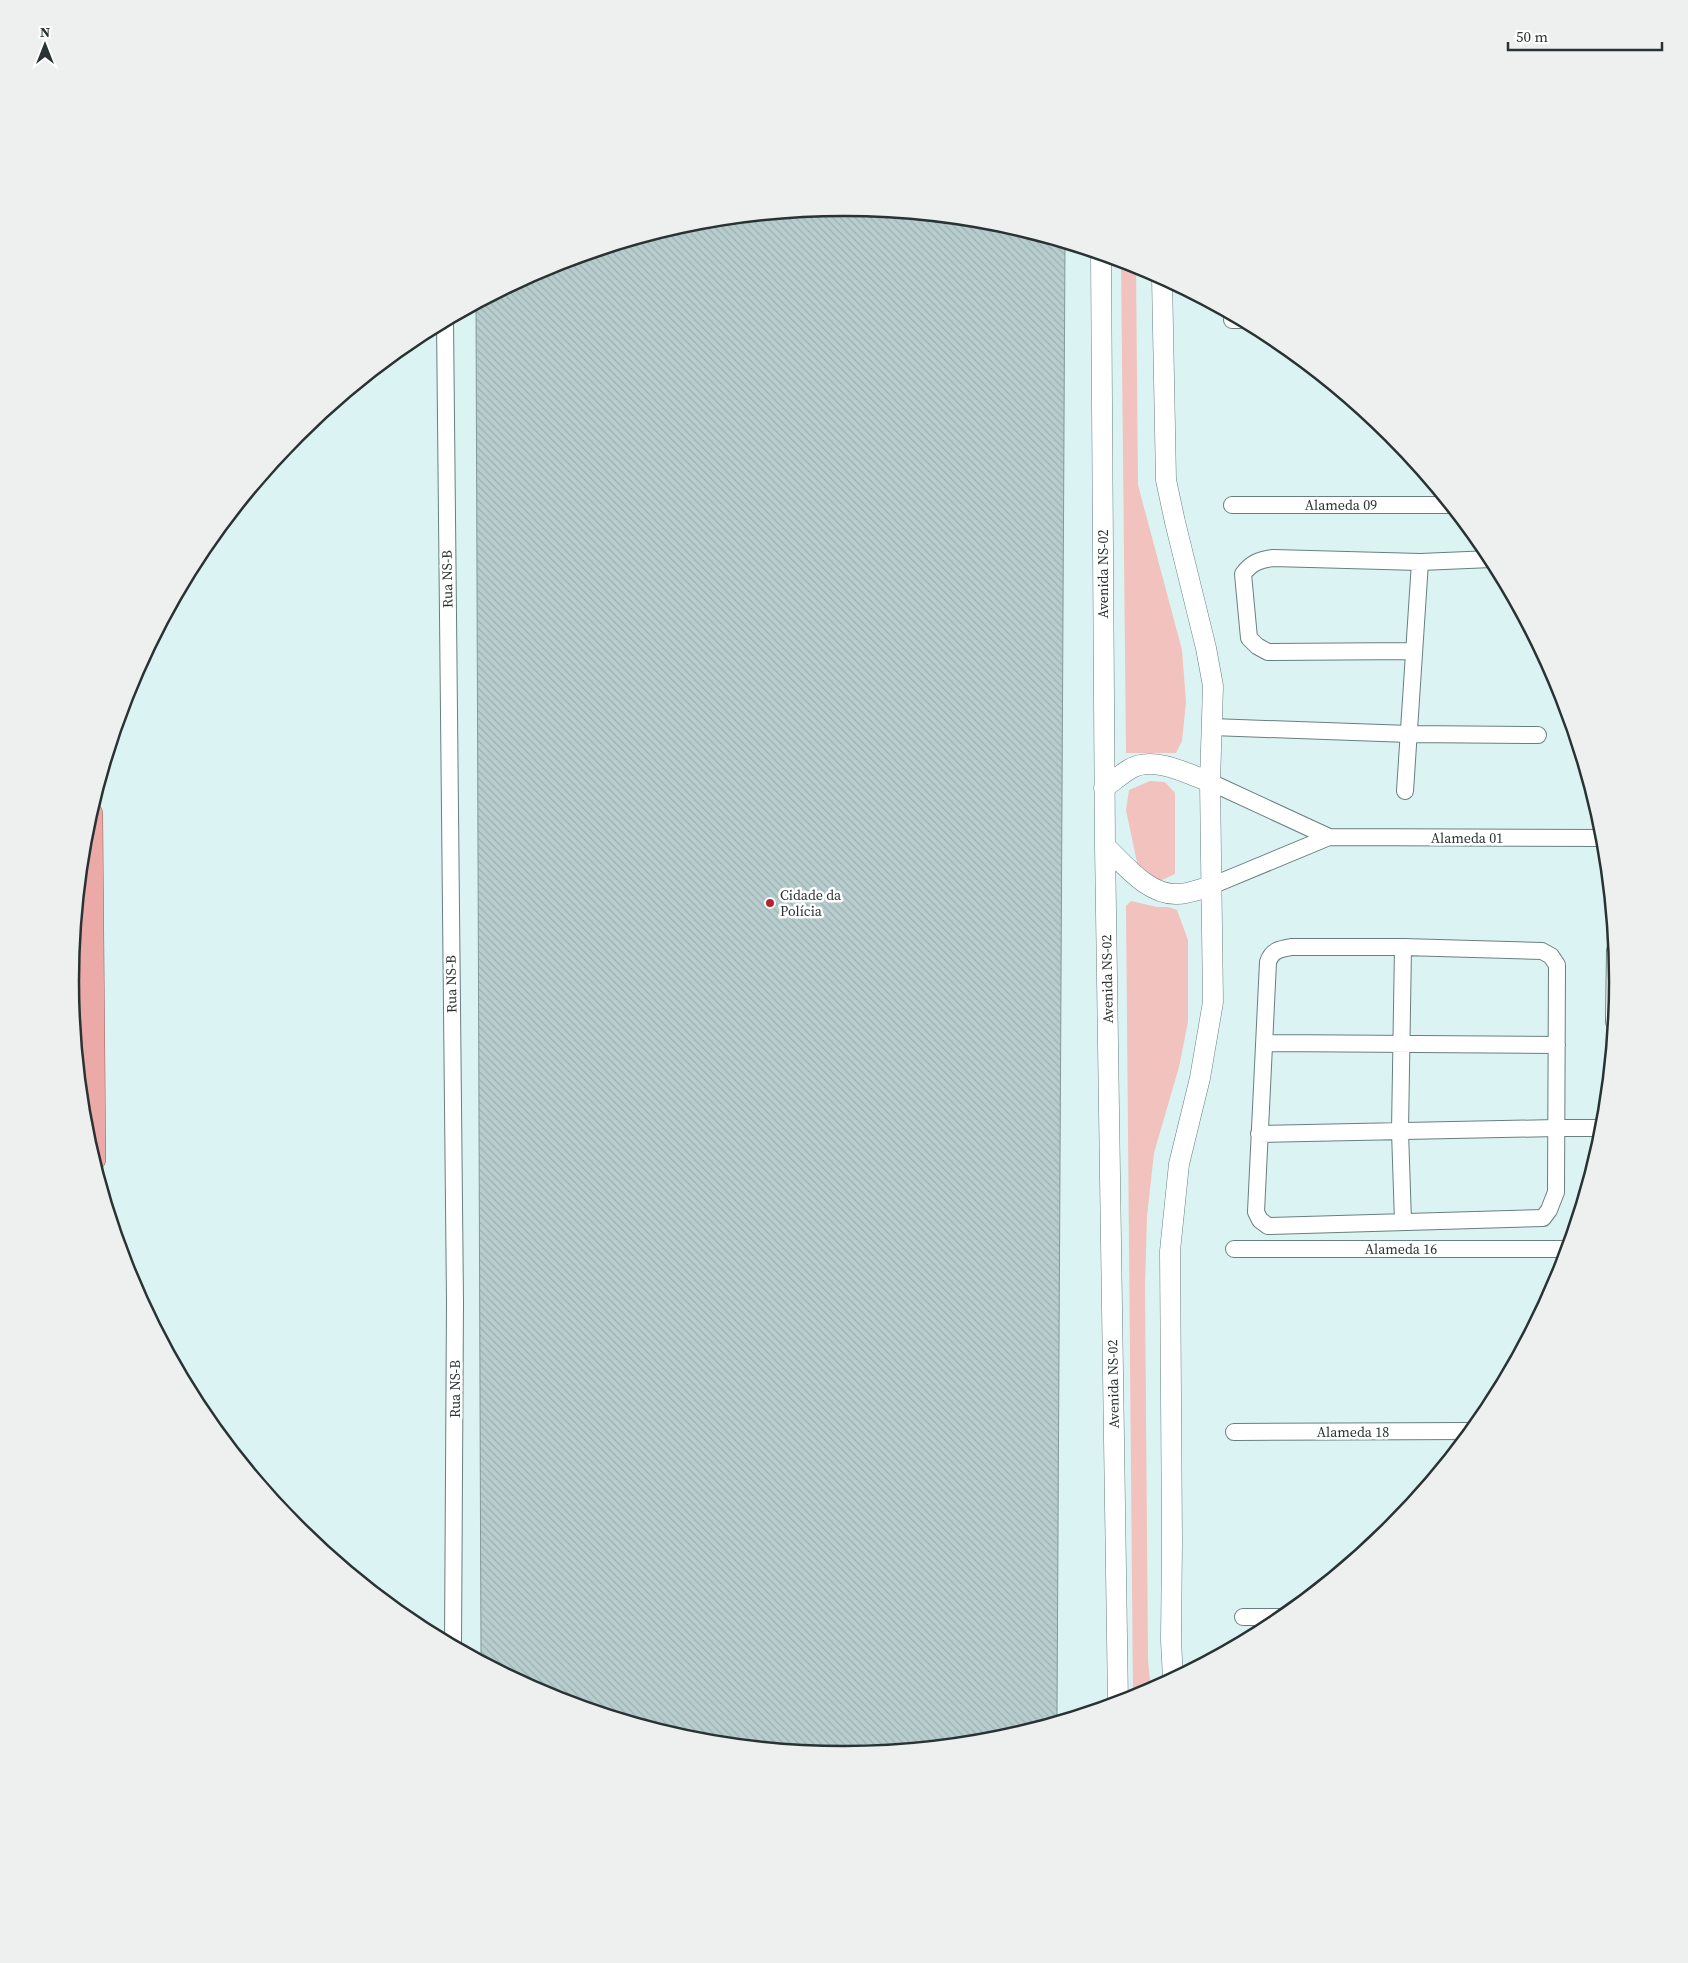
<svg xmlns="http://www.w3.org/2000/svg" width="1688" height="1963" font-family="'Source Serif 4',serif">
	<defs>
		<pattern id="building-back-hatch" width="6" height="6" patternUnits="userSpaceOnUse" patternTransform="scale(1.25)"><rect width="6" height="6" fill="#b7cdce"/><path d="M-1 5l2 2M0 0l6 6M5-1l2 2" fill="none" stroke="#9eb0b1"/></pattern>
	</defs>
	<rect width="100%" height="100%" fill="#dcf3f4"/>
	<!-- green -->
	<path fill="#f2c2be" d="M1121 261 1136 265 1138 485 1182 650 1186 702 1182 741 1176 753H1126Z
		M1150 781 1165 782 1175 793V874L1162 880 1149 881 1139 872 1126 810 1129 790Z
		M1131 901 1157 907H1168L1177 910 1188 940V1022L1179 1067 1154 1153 1147 1216 1145 1286 1148 1660 1151 1691 1133 1699 1126 906Z"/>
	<!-- building -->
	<path fill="url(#building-back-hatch)" stroke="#84999a" d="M844 208 995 222 1065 244 1057 1718 1053 1723 995 1741 844 1755 693 1741 548 1696 481 1661 476 305 548 266 693 222Z"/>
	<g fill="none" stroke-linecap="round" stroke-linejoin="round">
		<!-- minor casing -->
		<g stroke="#697f7f" stroke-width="18">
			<path id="minor" d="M1232 320H1240
				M445 321 455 1302 453 1646
				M1232 505H1450
				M1412 651 1268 652 1257 646 1249 638 1243 574C1251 563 1259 560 1273 558L1420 562 1492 559
				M1212 727 1409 734 1538 735
				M1210 782 1329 837
				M1405 791 1420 562
				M1211 886 1329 837 1604 838
				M1292 947H1403L1542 951 1551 956 1557 965 1556 1192 1549 1210 1543 1218 1268 1226 1260 1220 1256 1212 1268 962C1272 950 1280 949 1292 947Z
				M1403 947 1400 1131 1403 1222
				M1614 1022 1615 950
				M1264 1043 1557 1045
				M1259 1134 1556 1128H1604
				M1234 1249H1568
				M1234 1432 1472 1431
				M1243 1617H1284"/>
		</g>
		<!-- tertiary casing -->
		<g stroke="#697f7f" stroke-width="21">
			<path id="tertiary" d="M1101 255 1105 846 1118 1703
				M1162 278 1166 480 1175 522 1206 648 1213 686 1210 782 1213 1002 1200 1078 1179 1164 1170 1251 1172 1542 1171 1640 1173 1679
				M1104 788C1113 782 1121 774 1130 769 1153 755 1188 774 1210 782
				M1105 846C1125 865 1148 895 1177 894 1188 894 1200 889 1211 886"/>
		</g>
		<!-- primary casing -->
		<g stroke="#9f5c58" stroke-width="26">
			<path id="primary" d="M90 814 93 1159"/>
		</g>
		<!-- minor -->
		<use href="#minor" stroke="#fff" stroke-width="16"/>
		<!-- tertiary -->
		<use href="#tertiary" stroke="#fff" stroke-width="20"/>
		<!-- primary -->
		<use href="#primary" stroke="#ebaaa7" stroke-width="25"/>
	</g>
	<!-- markers -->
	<circle fill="#b6252d" stroke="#fff" stroke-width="2" cx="770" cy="903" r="5"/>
	<g text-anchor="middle" stroke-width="5" stroke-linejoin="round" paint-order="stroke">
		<!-- street labels -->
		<g font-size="14" fill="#2a3333" stroke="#fff">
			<text x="1341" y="510">Alameda 09</text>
			<text transform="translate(1103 574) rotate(-90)" y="5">Avenida NS-02</text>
			<text transform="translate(447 579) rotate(-91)" y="5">Rua NS-B</text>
			<text x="1467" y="843">Alameda 01</text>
			<text transform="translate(1107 979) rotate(-91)" y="5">Avenida NS-02</text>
			<text transform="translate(451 984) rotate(-91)" y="5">Rua NS-B</text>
			<text x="1401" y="1254">Alameda 16</text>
			<text transform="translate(1113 1384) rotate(-91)" y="5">Avenida NS-02</text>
			<text transform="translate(455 1389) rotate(-90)" y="5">Rua NS-B</text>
			<text x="1353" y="1437">Alameda 18</text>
		</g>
		<!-- poi labels -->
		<g font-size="14" fill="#2a3333" stroke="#fff" text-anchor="start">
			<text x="780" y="900">Cidade da<tspan x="780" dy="16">Polícia</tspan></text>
		</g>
	</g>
	<!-- crop -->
	<path d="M0 0H1688V1963H0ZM79 981a765 765 0 1 1 1530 0a765 765 0 1 1-1530 0Z" fill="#eeefef" fill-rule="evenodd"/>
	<path fill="none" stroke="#2a3333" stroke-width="2.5" d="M79 981a765 765 0 1 1 1530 0a765 765 0 1 1-1530 0Z"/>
	<!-- north arrow -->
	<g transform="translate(45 45)" stroke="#ffffff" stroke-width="4" paint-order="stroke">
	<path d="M0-4L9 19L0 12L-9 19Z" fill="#2a3333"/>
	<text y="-8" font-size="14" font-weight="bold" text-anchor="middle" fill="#2a3333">N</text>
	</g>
	<!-- scale -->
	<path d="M1508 42v8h154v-8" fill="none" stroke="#2a3333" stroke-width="2.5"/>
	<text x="1516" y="42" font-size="15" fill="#2a3333" stroke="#ffffff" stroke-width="4" paint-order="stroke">50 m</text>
</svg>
